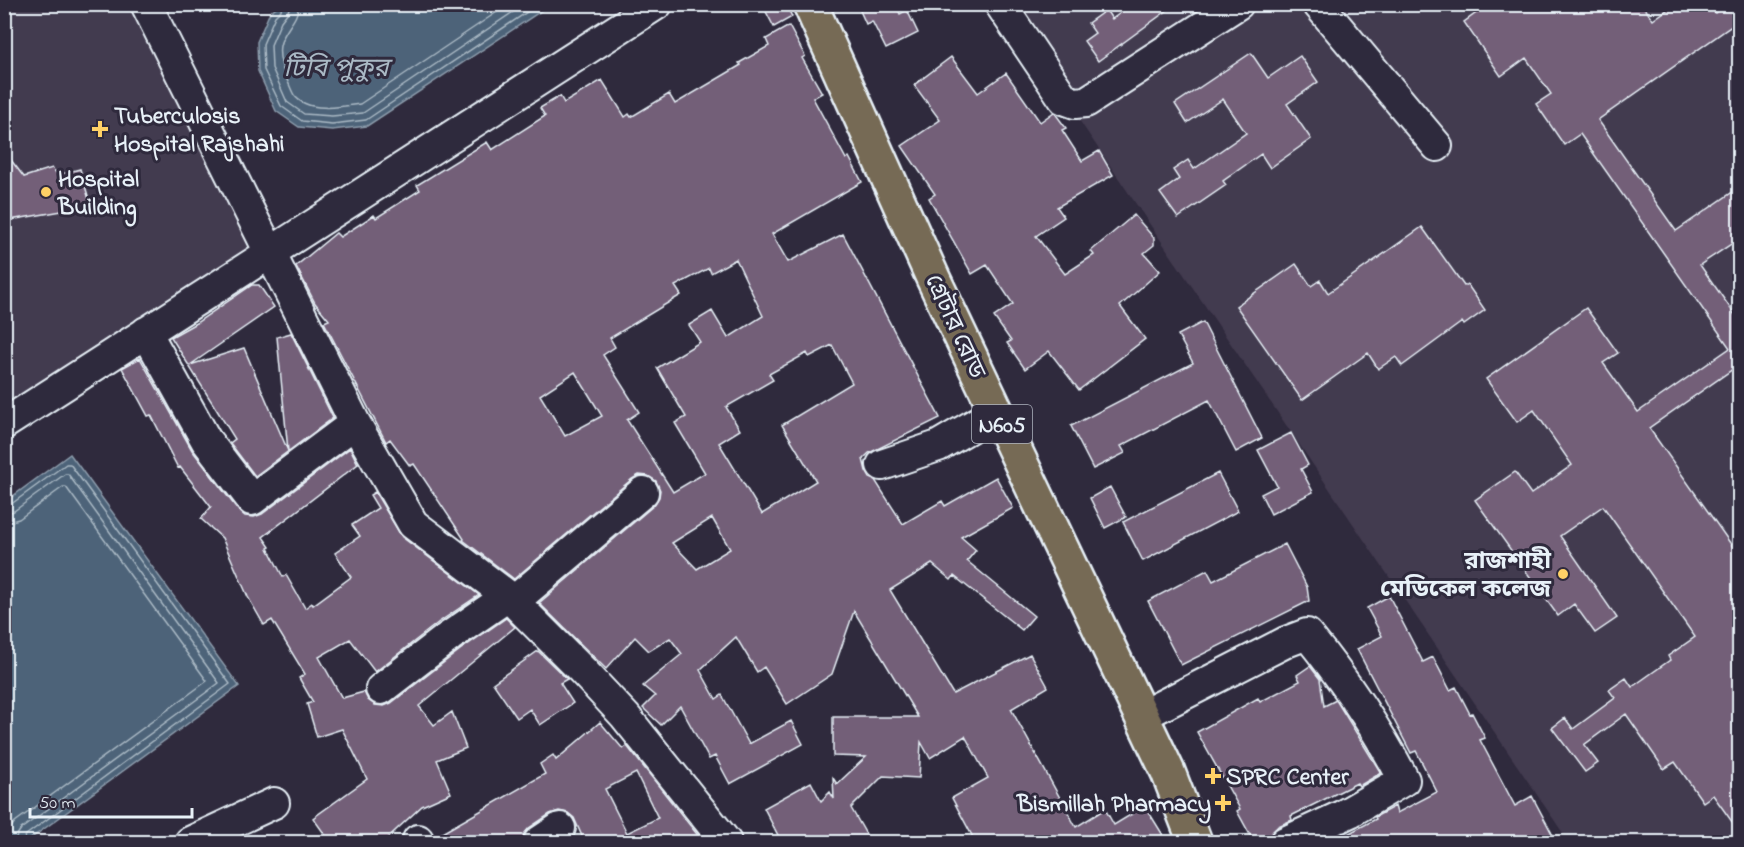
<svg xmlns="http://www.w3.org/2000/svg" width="1744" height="847" font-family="'Indie Flower','Noto Sans Bengali',sans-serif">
	<rect width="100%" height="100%" fill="#2f2a3d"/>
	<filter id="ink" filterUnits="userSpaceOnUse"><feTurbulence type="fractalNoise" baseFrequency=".0167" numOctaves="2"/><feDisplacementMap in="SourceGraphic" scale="12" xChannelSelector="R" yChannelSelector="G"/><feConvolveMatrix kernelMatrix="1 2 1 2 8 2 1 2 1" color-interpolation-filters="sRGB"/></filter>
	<g filter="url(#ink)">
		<!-- built -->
		<path fill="#433a4f" d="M5 5H138L253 253 5 418Z
			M1001 5H1739V842H1569Z"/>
		<!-- water -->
		<path fill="#4e6479" stroke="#8c9cac" stroke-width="1.5" d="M279 5V4L550 5 367 126 332 130 299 127 276 111 258 71 257 42 270 12Z
			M70 454 239 686 26 842H5V502Z"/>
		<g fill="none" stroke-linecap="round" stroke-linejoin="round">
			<!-- shore -->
			<path stroke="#aab9c5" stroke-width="1.5" d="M282 4 281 10 275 16 263 44 264 70 281 106 302 121 332 124 366 120 539 4
				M290 4 288 12 281 21 271 45 272 68 287 102 304 114 332 116 363 113 525 4
				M299 4C298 21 283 30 280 46 278 57 282 68 286 78 289 83 291 90 294 95 307 113 341 107 360 104L509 4
				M4 506 10 505 66 464H70L230 684 26 835 23 842
				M4 514 14 511 65 474H68L219 683 21 829 17 835 15 842
				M4 523 19 519 63 487H66L207 681 15 822 8 831 6 842"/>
		</g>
		<!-- building -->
		<path fill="#735f78" stroke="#e8f1f8" stroke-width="1.5" fill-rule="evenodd" d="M762 4H786L792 17 774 27Z
			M857 4H908L898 9 900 14 907 10 918 33 886 49 872 21 866 24Z
			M1133 4H1176L1098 61 1084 41 1095 33 1088 23 1106 10 1112 19Z
			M1489 4H1642L1653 20 1675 4H1709L1715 13 1727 4H1740V20L1598 120 1676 231 1740 187V238L1700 265 1740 322V364L1649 428 1740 557V833L1713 795 1703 802 1675 762 1664 769 1626 714 1584 745 1598 763 1585 772 1552 728 1565 718 1573 729 1615 698 1609 690 1626 678 1632 687 1670 660 1668 656 1695 637 1603 506 1560 536 1617 618 1595 633 1574 604 1558 616 1475 500 1515 472 1531 494 1572 465 1534 410 1517 422 1486 379 1586 308 1618 353 1603 363 1638 412 1730 348 1580 134 1564 145 1536 104 1551 94 1526 58 1501 76 1464 22Z
			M789 26 805 56 802 58 822 93 813 98 846 159 849 157 862 182 772 234 788 262 843 234 940 418 869 453 863 459 866 471 870 478 875 480 903 524 942 501 945 506 996 477 1013 508 961 537 976 550 967 561 1034 616 1022 630 954 576 951 580 932 564 890 590 953 694 1030 654 1048 687 1011 709 1076 827 1105 809 1114 825 1145 806 1163 835 1150 843H976L952 798 988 778 965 736 930 758 921 742 919 778 883 776 851 808 871 843H782L764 808 811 782 821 801 830 792 834 799 833 778 837 784 866 757 833 756V717H918L854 611 832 674 787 704 764 667 757 672 736 637 700 670 716 699 722 695 749 744 791 721 803 744 730 784 715 756 709 759 680 706 661 725 643 708 655 696 643 686 682 654 670 638 649 651 635 637 606 669 539 603 654 505 659 497 660 490 656 481 648 476 639 475 632 479 514 579 463 540 464 539 414 464 410 466 390 439 386 442 324 322 329 320 315 303 296 266 336 233 340 237 374 215 376 218 420 190 417 185 487 142 492 150 545 116 540 108 560 96 564 103 602 80 625 117 629 114 631 117 669 94 675 104 741 65 739 63 769 46 766 39ZM736 259 763 316 728 338 712 311 689 325 700 342 657 368 686 417 675 423 705 473 673 492 627 420 639 412 603 355 615 347 610 338 681 295 675 286 709 268 711 273ZM832 345 852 383 782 425 816 481 762 514 719 443 740 430 726 407 773 380 769 374 807 353 809 357ZM575 372 602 416 565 436 540 395ZM712 518 730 549 697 569 672 543Z
			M1251 53 1268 78 1300 56 1318 82 1287 104 1311 139 1270 168 1261 154 1223 181 1226 185 1178 218 1160 193 1179 179 1173 170 1188 160 1194 169 1246 133 1223 99 1187 123 1175 104Z
			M951 57 978 93 1006 73 1040 122 1054 112 1066 128 1062 130 1082 161 1099 151 1113 175 1057 207 1064 217 1036 236 1065 274 1094 255 1091 251 1134 215 1154 238V245L1144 253 1160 271 1120 306 1145 339 1079 390 1049 351 1025 369 1007 343 1011 341 994 317 1013 304 987 265 972 274 929 198 935 194 902 146 940 120 914 85Z
			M4 151 24 177 52 168 58 175 80 169 91 206 4 221Z
			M1422 227 1464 286 1467 284 1485 310 1464 325 1462 322 1402 366 1396 357 1378 369 1368 353 1302 400 1236 306 1296 264 1311 286 1320 280 1328 293Z
			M252 285H259L274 307 190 365 244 348 288 451 277 337 291 333 333 418 255 476 230 443 235 439 171 337 196 323Z
			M1203 322 1262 438 1236 452 1209 400 1121 446 1125 453 1093 469 1071 426 1193 363 1178 335Z
			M140 358 192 450 238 510 245 516 254 517 262 514 350 448 358 464 263 537 270 547 268 548 283 577 286 575 305 608 312 603 313 605 351 577 335 553 360 536 352 525 378 508 370 495 375 492 402 537 479 595 439 622 375 672 350 639 319 657 342 698 364 692 368 700 375 705 384 706 391 703 460 650 506 618 515 627 419 706 434 725 452 712 466 748 437 760 451 793 422 806 382 843H331L313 818 367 779 342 729 317 737 307 704 313 702 299 678 305 674 272 620 264 625 248 597 222 538 201 519 211 507 180 467 178 468 151 415 148 416 122 368Z
			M1291 433 1308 465 1301 469 1313 492 1271 514 1261 494 1277 486 1258 450Z
			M1218 473 1238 511 1143 561 1123 522Z
			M1110 487 1126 517 1105 528 1090 498Z
			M1285 544 1307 587 1309 601 1181 665 1148 601 1207 570 1213 581Z
			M1389 596 1423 662 1433 657 1450 690 1456 687 1470 714 1472 713 1485 738 1480 740 1515 806 1532 796 1557 843H1331L1376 819 1375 817 1395 806 1397 813 1437 792 1416 751 1411 753 1357 649 1382 636 1367 608Z
			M538 651 567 679 560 683 573 703 540 725 530 709 517 718 493 683Z
			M1310 666 1320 679 1324 706 1336 700 1381 773 1359 786 1357 783 1291 816 1292 820 1278 826 1270 835 1254 842 1237 811 1240 809 1197 732 1258 698 1260 702 1300 681 1297 675Z
			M600 722 623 749 627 746 704 843H585L574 818 568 813 559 811 550 814 529 828 524 834 522 843H436L435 837 545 774 540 764 553 755 556 760ZM636 773 658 818 627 833 605 789Z"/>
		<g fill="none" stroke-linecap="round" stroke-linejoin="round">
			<!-- minor casing -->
			<g stroke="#e8f1f8" stroke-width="34">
				<path id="minor" d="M146 4 355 423 413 524 508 596 582 670 625 716 726 842
					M1000 4 1064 99 1075 103 1086 102 1238 4
					M1318 4 1437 146
					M146 332 206 440 252 500 355 423
					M4 424 657 4
					M882 465 938 446 996 412
					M513 602 643 492
					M381 689 450 636 508 596
					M1153 710 1286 642 1307 634C1346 682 1376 726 1404 780
					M418 840 419 842
					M190 842 274 803
					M539 842 560 828
					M1285 842 1350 812 1404 780 1340 817"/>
			</g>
			<!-- highway casing -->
			<g stroke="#e8f1f8" stroke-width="38">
				<path id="highway" d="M810 4 933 278 1168 772 1195 842"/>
			</g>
			<!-- minor -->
			<use href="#minor" stroke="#2f2a3d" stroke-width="30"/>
			<!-- highway -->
			<use href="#highway" stroke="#766a54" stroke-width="33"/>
		</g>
	</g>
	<!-- markers -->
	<g fill="#ffd166" stroke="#2f2a3d" stroke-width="2">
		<path d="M97 120h6v6h6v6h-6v6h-6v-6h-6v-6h6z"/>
		<circle cx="46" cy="192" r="6"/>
		<circle cx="1563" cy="574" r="6"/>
		<path d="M1210 767h6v6h6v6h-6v6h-6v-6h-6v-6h6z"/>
		<path d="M1220 794h6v6h6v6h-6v6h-6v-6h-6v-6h6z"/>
	</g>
	<g text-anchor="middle" stroke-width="6" stroke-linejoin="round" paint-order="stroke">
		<!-- shield labels -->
		<rect fill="#2f2a3d" stroke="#b0b5c0" stroke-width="1.5" x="972" y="405" width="60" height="38" rx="4.5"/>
		<g font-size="22" font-weight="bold" fill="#e8f1f8">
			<text x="1002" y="432">N605</text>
		</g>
		<!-- poi labels -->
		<g font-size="24" font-weight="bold" fill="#e8f1f8" stroke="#2f2a3d" text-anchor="start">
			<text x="114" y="123">Tuberculosis<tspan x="114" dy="28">Hospital Rajshahi</tspan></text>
			<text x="58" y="186">Hospital<tspan x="58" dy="28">Building</tspan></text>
			<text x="1551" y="568" text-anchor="end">রাজশাহী<tspan x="1551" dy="28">মেডিকেল কলেজ</tspan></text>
			<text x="1226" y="784">SPRC Center</text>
			<text x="1211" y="811" text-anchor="end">Bismillah Pharmacy</text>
		</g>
		<!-- street labels -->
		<g font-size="24" fill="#e8f1f8" stroke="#2f2a3d">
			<text transform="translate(956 326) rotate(65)" y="8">গ্রেটার রোড</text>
		</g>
		<!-- water labels -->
		<g font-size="26" font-style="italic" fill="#aab9c5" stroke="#2f2a3d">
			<text x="336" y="76">টিবি পুকুর</text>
		</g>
	</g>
	<!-- margin -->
	<rect width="1744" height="847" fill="none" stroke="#2f2a3d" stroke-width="24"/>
	<rect x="12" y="12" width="1720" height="823" fill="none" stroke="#e8f1f8" stroke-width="2" filter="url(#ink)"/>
	<!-- scale -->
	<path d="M30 808v9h162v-9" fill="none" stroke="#e8f1f8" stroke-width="3"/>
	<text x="39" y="808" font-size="18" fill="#e8f1f8" stroke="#2f2a3d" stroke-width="4.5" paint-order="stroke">50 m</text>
</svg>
